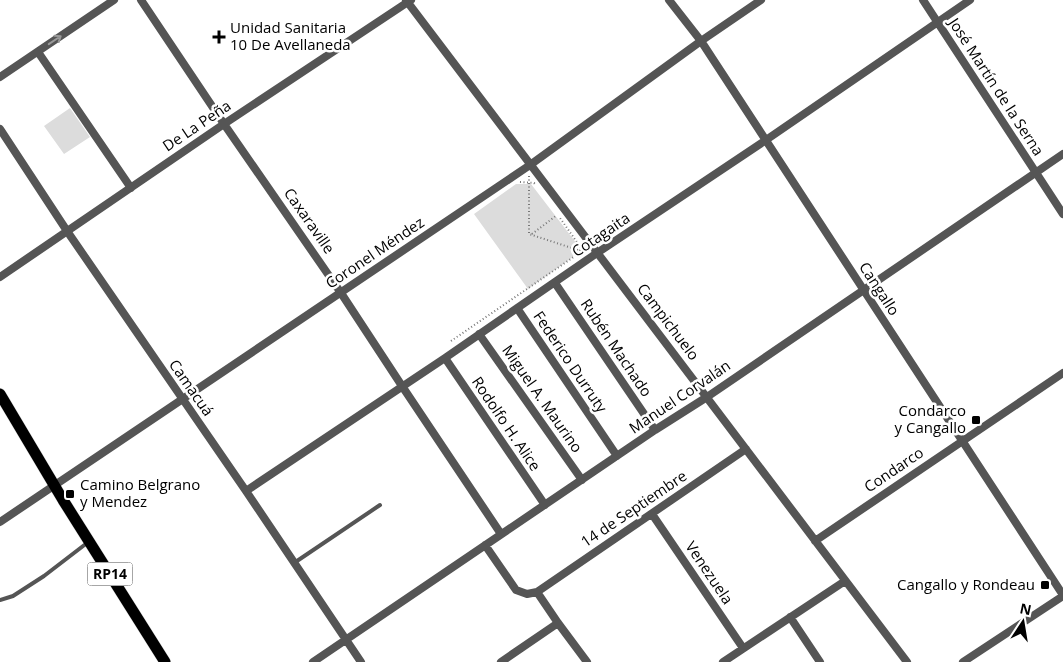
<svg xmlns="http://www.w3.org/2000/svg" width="1063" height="662" font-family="'Open Sans',sans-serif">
	<rect width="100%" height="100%" fill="#fff"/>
	<!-- green -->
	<path fill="#dcdcdc" d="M70 108 90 137 64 154 44 126Z
		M516 184H531L577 244 573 257 528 289 474 214Z"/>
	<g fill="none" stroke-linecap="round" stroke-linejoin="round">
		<!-- primary casing -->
		<g stroke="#dbdbdb" stroke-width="12">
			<path id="primary" d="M0 394 63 500 165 662"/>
		</g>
		<!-- path -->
		<path stroke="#777" stroke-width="2" stroke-dasharray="1 2.5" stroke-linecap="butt" d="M529 176V234L584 252
			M520 182 534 183 535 184
			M532 234 557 215
			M451 341 578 254 581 248 560 218"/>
		<!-- lane -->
		<path stroke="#555" stroke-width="4" d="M294 563 380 505
			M0 600 13 596 44 576 87 543"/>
		<!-- street -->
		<path stroke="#555" stroke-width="8" d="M141 0 224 124 341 293 402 386 501 534
			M406 0 907 662
			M669 0 701 41 1063 595
			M923 0 1063 214
			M38 52 131 188
			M0 77 114 0
			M0 129 67 231 246 491 361 662
			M0 277 224 124 411 0
			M555 283 655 430
			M517 308 617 456
			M479 334 582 480
			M445 358 545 505
			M246 491 445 358 597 253 766 140 970 0
			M652 514 743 648
			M0 522 530 165 701 41 761 0
			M815 541 1063 373
			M485 545 516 590 527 594 537 592 558 623 587 662
			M537 592 746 449
			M790 617 820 662
			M313 662 655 430 707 397 1063 154
			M501 662 558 623
			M723 662 845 581
			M963 662 1063 596"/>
		<!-- primary -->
		<use href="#primary" stroke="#000" stroke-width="11"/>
	</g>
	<!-- one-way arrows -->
	<defs><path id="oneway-shaft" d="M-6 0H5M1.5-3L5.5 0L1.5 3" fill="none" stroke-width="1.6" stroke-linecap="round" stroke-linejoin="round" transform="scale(1.25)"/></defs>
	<use stroke="#999" href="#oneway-shaft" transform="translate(55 40) rotate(-34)"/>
	<!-- markers -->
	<g fill="#000" stroke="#fff" stroke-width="2">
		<path d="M216.5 29.5h5v5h5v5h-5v5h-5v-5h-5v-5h5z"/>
		<rect x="971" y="415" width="10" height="10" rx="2.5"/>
		<rect x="65" y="489" width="10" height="10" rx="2.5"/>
		<rect x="1040" y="580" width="10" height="10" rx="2.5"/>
	</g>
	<g text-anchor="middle" stroke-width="5" stroke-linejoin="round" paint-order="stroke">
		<!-- shield labels -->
		<rect fill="#fff" stroke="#4c4c4c" stroke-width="1" x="87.5" y="562.5" width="45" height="23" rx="4"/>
		<g font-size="14" font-weight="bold" fill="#000">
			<text x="110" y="579">RP14</text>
		</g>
		<!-- poi labels -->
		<g font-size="15" fill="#000" stroke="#fff" text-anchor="start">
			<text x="230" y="33">Unidad Sanitaria<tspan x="230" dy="17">10 De Avellaneda</tspan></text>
			<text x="966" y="416" text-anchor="end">Condarco<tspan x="966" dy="17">y Cangallo</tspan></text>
			<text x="80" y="490">Camino Belgrano<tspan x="80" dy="17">y Mendez</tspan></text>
			<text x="1035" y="590" text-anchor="end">Cangallo y Rondeau</text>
		</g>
		<!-- street labels -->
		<g font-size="15" fill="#000" stroke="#fff">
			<text transform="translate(996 87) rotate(57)" y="5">José Martín de la Serna</text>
			<text transform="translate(197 126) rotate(-34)" y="5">De La Peña</text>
			<text transform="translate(309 221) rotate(55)" y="5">Caxaraville</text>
			<text transform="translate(601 235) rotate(-34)" y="5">Cotagaita</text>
			<text transform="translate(375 253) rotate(-34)" y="5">Coronel Méndez</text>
			<text transform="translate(879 289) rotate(57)" y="5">Cangallo</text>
			<text transform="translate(668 322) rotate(53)" y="5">Campichuelo</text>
			<text transform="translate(616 348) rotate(56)" y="5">Rubén Machado</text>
			<text transform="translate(570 362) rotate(56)" y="5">Federico Durruty</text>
			<text transform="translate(191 388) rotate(55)" y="5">Camacuá</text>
			<text transform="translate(680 397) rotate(-34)" y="5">Manuel Corvalán</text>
			<text transform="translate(542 399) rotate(55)" y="5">Miguel A. Maurino</text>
			<text transform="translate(506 424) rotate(56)" y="5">Rodolfo H. Alice</text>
			<text transform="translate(894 470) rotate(-34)" y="5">Condarco</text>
			<text transform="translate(634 509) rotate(-34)" y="5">14 de Septiembre</text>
			<text transform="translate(709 573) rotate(56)" y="5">Venezuela</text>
		</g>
	</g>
	<!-- north arrow -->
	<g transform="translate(1023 622) rotate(12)" stroke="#ffffff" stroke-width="4" paint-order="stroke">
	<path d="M0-4L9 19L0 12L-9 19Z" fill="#000000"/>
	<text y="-8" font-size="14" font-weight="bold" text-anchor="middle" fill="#000000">N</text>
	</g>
</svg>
